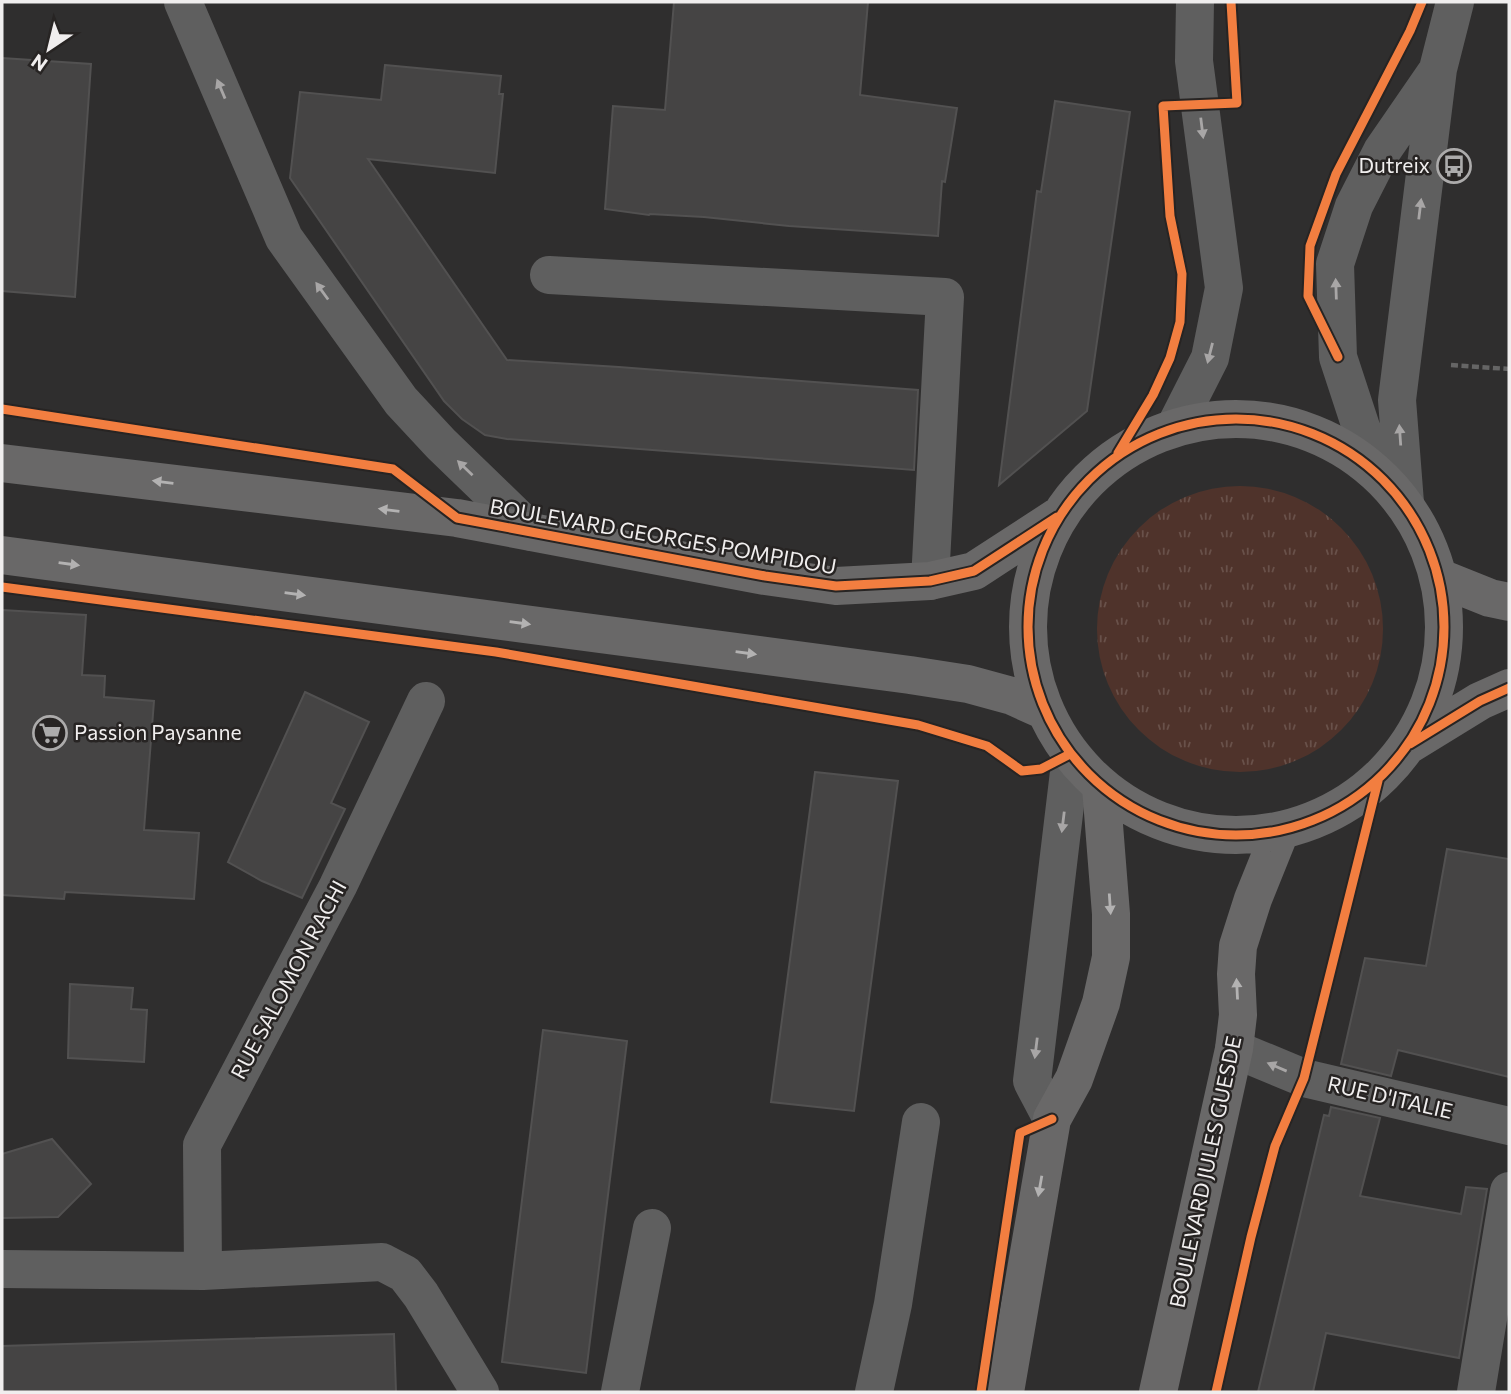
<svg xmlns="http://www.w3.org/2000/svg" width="1511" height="1394" font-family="Commissioner,sans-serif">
	<defs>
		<pattern id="grass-tufts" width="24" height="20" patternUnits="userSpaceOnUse" patternTransform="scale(1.75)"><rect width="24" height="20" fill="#4f332b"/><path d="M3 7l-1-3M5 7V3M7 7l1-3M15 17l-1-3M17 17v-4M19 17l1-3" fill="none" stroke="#69514a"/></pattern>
	</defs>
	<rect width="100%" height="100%" fill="#2f2e2e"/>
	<!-- grass -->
	<path fill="url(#grass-tufts)" d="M1097 629a143 143 0 1 1 286 0a143 143 0 1 1-286 0Z"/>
	<!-- building -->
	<path fill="#454444" stroke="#525151" stroke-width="2" d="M674 2H868L860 95 957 108 945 182 942 181 938 236 789 226 704 217 650 214 649 215 605 209 613 106 665 110Z
		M2 58 91 64 75 297 2 291Z
		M385 65 501 76 499 94H503L495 173 368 159 507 360 619 367 918 390 914 470 507 439 485 435 462 419 444 401 290 178 300 92 381 100Z
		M1055 101 1130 112 1087 411 999 485 1037 191 1041 192Z
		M2 610 86 615 82 675 105 676 104 697 154 701 144 830 199 833 194 899 65 892 64 899 2 895Z
		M305 692 369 722 331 803 345 809 302 898 262 881 228 862Z
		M815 772 898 781 854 1111 771 1102Z
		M1447 849 1509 859V1077L1398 1050 1391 1076 1341 1064 1365 958 1426 966Z
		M70 984 133 988 131 1009 147 1010 144 1062 68 1058Z
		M543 1030 627 1041 586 1373 502 1362Z
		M1331 1107 1380 1118 1360 1196 1461 1214 1466 1187 1487 1189 1459 1358 1326 1333 1313 1392H1258L1324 1115 1329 1116Z
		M52 1139 91 1184 58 1217 2 1218V1154Z
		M394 1334 396 1392H2V1346Z"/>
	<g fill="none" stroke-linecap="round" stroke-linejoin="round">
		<!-- path -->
		<path stroke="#656565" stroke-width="4.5" stroke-dasharray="7 3.5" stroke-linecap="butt" d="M1451 365 1509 369"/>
		<!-- minor -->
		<path stroke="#5f5f5f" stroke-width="38" d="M183 2 284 238 401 401 441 444 532 532
			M549 275 945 297 930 581
			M1176 425 1210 358 1224 288 1194 61 1195 2
			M1375 470 1338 357 1335 264 1354 206 1382 151 1435 74
			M1405 503 1397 400 1438 69 1455 2
			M1234 1049 1304 1078 1509 1126
			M1052 1119 1032 1081 1069 772 1070 754
			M2 1269 203 1271 382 1262 405 1274 421 1295 480 1392
			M203 1271 202 1145 338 886 426 701
			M620 1392 652 1228
			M874 1392 893 1304 921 1122
			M1476 1392 1509 1191"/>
		<!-- major -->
		<path stroke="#696868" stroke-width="38" d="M1028 627a208 208 0 1 1 416 0a208 208 0 1 1-416 0Z
			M2 463 457 518 765 576 836 586 930 581 974 571 1057 517
			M2 555 910 675 968 684 1012 696 1043 710
			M1440 578 1490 598 1509 602
			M1410 744 1480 701 1509 688
			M1005 1392 1052 1119 1074 1079 1101 1003 1111 957V914L1101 787
			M1158 1392 1234 1049 1238 1015 1236 974 1238 946 1253 899 1280 832"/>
		<!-- cycleway casing -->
		<g stroke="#272423" stroke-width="13">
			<path id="cycleway" d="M1338 357 1308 296 1310 246 1336 174 1410 31 1422 2
				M2 409 393 469 457 518 765 576 836 586 930 581 974 571 1057 517
				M1028 627a208 208 0 1 1 416 0a208 208 0 1 1-416 0Z
				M1118 453 1153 395 1170 358 1180 322 1182 274 1170 216 1163 106 1237 103 1231 2
				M2 587 496 652 918 725 987 746 1022 771 1041 769 1070 754
				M1410 744 1480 701 1509 688
				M981 1392 1020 1133 1052 1119
				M1216 1392 1251 1237 1275 1146 1304 1078 1378 781"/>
		</g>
		<!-- cycleway -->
		<use href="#cycleway" stroke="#f27e40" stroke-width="9"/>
	</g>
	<!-- one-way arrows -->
	<defs><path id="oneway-solid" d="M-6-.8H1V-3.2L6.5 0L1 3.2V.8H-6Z" transform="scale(1.75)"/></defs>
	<g fill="#a8a6a6">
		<use href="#oneway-solid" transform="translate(221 89) rotate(-113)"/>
		<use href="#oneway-solid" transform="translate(1202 128) rotate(83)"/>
		<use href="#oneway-solid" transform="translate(1420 209) rotate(-83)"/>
		<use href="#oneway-solid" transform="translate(1336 289) rotate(-92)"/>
		<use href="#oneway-solid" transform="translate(322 291) rotate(-126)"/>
		<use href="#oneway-solid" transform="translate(1210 353) rotate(104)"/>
		<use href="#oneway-solid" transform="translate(1400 435) rotate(-94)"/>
		<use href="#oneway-solid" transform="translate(465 468) rotate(-136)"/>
		<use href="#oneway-solid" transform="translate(1063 822) rotate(97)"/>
		<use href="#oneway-solid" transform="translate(1036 1048) rotate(97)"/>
		<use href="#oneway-solid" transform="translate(1277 1067) rotate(-157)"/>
	</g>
	<g fill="#b3b2b2">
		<use href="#oneway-solid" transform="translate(163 482) rotate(-173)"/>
		<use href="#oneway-solid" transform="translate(389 510) rotate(-173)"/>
		<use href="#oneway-solid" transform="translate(69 564) rotate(8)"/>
		<use href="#oneway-solid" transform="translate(295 594) rotate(8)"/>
		<use href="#oneway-solid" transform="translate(520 623) rotate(8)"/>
		<use href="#oneway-solid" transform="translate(746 653) rotate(8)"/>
		<use href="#oneway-solid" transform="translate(1110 904) rotate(86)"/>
		<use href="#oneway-solid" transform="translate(1237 989) rotate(-93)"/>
		<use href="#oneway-solid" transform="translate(1040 1186) rotate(100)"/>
	</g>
	<!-- icons -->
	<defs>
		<g id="bus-ring" transform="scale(1.75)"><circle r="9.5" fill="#272423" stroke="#acabab" stroke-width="1.5"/><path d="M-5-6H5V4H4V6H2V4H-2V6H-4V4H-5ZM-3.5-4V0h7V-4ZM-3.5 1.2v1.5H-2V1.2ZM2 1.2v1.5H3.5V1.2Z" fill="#acabab"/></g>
		<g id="supermarket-ring" transform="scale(1.75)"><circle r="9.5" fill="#272423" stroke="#acabab" stroke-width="1.5"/><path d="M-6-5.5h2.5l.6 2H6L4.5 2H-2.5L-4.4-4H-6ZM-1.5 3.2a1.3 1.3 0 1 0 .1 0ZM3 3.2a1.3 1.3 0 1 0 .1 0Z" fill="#acabab"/></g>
	</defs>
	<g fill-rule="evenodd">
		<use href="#bus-ring" x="1454" y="166"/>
		<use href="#supermarket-ring" x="50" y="733"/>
	</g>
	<g text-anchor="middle" stroke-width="5" stroke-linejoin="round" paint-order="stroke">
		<!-- poi labels -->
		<g font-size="21" fill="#f0eeee" stroke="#272423" text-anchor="end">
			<text x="1430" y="173">Dutreix</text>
			<text x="74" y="740" text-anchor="start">Passion Paysanne</text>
		</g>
		<!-- street labels -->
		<g font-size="21" fill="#f0eeee" stroke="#272423">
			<text transform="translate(663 537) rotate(10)" y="7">BOULEVARD GEORGES POMPIDOU</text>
			<text transform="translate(289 980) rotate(-62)" y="7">RUE SALOMON RACHI</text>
			<text transform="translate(1390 1098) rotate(13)" y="7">RUE D'ITALIE</text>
			<text transform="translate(1206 1172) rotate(-78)" y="7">BOULEVARD JULES GUESDE</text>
		</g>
	</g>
	<!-- border -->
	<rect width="1511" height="1394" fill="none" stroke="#f0eeee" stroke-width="7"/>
	<!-- north arrow -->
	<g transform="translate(49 49) rotate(215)" stroke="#272423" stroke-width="5" paint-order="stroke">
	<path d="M0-5L12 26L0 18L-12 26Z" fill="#f0eeee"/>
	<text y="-10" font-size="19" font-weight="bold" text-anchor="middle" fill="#f0eeee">N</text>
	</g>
</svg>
